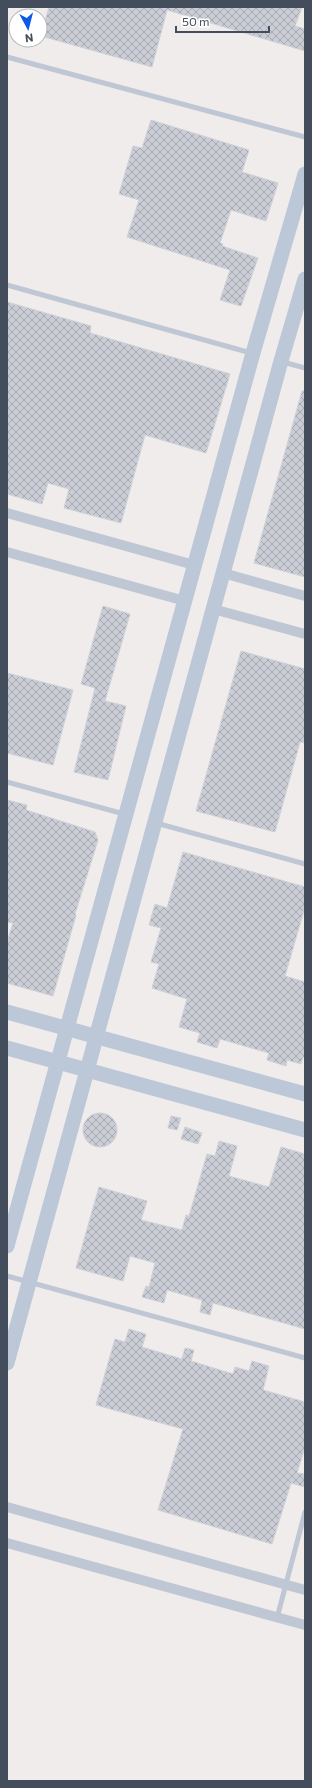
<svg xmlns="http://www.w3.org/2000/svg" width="312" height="1788" font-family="Commissioner,sans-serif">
	<defs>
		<pattern id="building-cross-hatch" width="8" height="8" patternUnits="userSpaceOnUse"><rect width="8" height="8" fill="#cacdd5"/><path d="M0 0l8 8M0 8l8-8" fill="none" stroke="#a6a9b0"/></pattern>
	</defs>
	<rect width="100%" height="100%" fill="#efeceb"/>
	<!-- building -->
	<path fill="url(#building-cross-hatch)" stroke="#cfd1d8" d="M49 7H302L295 26 305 29V51L167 10 152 67 41 36Z
		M151 120 249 150 242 172 278 183 266 221 231 210 220 243 223 244 222 246 258 258 241 306 220 300 230 270 127 237 139 200 119 194 133 146 142 148Z
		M7 302 91 326 90 333 230 374 206 453 145 435 121 523 64 508 69 489 48 483 42 504 7 494Z
		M302 391H305V577L254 563Z
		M103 606 130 614 105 701 126 706 108 780 74 772 95 688 81 684Z
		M241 651 305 669V743L300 742 275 832 196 811Z
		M7 673 73 690 53 765 7 753Z
		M7 800 27 805 26 810 95 832 98 840 75 914 76 915 53 996 7 983V942L13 923 7 922Z
		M183 852 305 887V907L285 976 305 982V1058L303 1057 301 1064 287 1060 286 1066 267 1060 269 1053 220 1039 217 1048 197 1042 200 1033 179 1027 187 999 152 988 159 964 151 962 161 928 149 925 155 904 167 908Z
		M83 1130a17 17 0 1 1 34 0a17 17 0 1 1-34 0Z
		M171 1116 181 1118 177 1130 168 1128Z
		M185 1127 202 1133 198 1144 181 1139Z
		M219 1141 237 1146 229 1176 269 1187 281 1147 305 1154V1329L213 1303 210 1315 200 1312 202 1300 167 1290 164 1303 142 1297 146 1286 149 1287 155 1263 130 1256 123 1281 76 1268 99 1187 147 1201 141 1220 182 1230 186 1215 189 1216 207 1154 215 1156Z
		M129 1329 146 1334 142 1347 182 1359 185 1348 194 1350 191 1361 233 1374 235 1367 249 1371 252 1361 269 1366 263 1390 305 1402V1447L297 1473 305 1474V1487L291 1483 272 1544 158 1510 183 1429 96 1405 115 1339 125 1342Z"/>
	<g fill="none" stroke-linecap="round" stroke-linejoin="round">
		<!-- lane -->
		<path stroke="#bec7d3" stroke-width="5" d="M7 57 305 137
			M7 285 251 353
			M283 362 305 368
			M7 782 124 814
			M156 823 305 864
			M7 1276 305 1358
			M277 1618 305 1512"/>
		<!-- street -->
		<path stroke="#bec7d3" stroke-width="10" d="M7 513 194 565
			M7 552 185 601
			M223 573 305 596
			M213 609 305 634
			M7 1507 305 1590
			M7 1543 305 1625"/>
		<!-- secondary -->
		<path stroke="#bcc7d7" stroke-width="15" d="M7 1012 305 1094
			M7 1048 305 1130
			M7 1246 253 353 305 174
			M7 1363 281 361 305 279"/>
	</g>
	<!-- border -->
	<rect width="312" height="1788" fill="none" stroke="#434d5b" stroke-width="16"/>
	<!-- north arrow -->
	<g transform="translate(28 28) rotate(173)"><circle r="19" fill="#ffffff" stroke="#b4b8bd"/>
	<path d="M0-3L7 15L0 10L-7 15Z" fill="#0a59eb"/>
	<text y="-6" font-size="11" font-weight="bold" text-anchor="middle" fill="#434d5b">N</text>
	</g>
	<!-- scale -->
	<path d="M176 26v6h93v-6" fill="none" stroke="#434d5b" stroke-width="2"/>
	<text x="182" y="26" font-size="12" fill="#434d5b" stroke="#ffffff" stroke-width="3" paint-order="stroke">50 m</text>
</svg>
